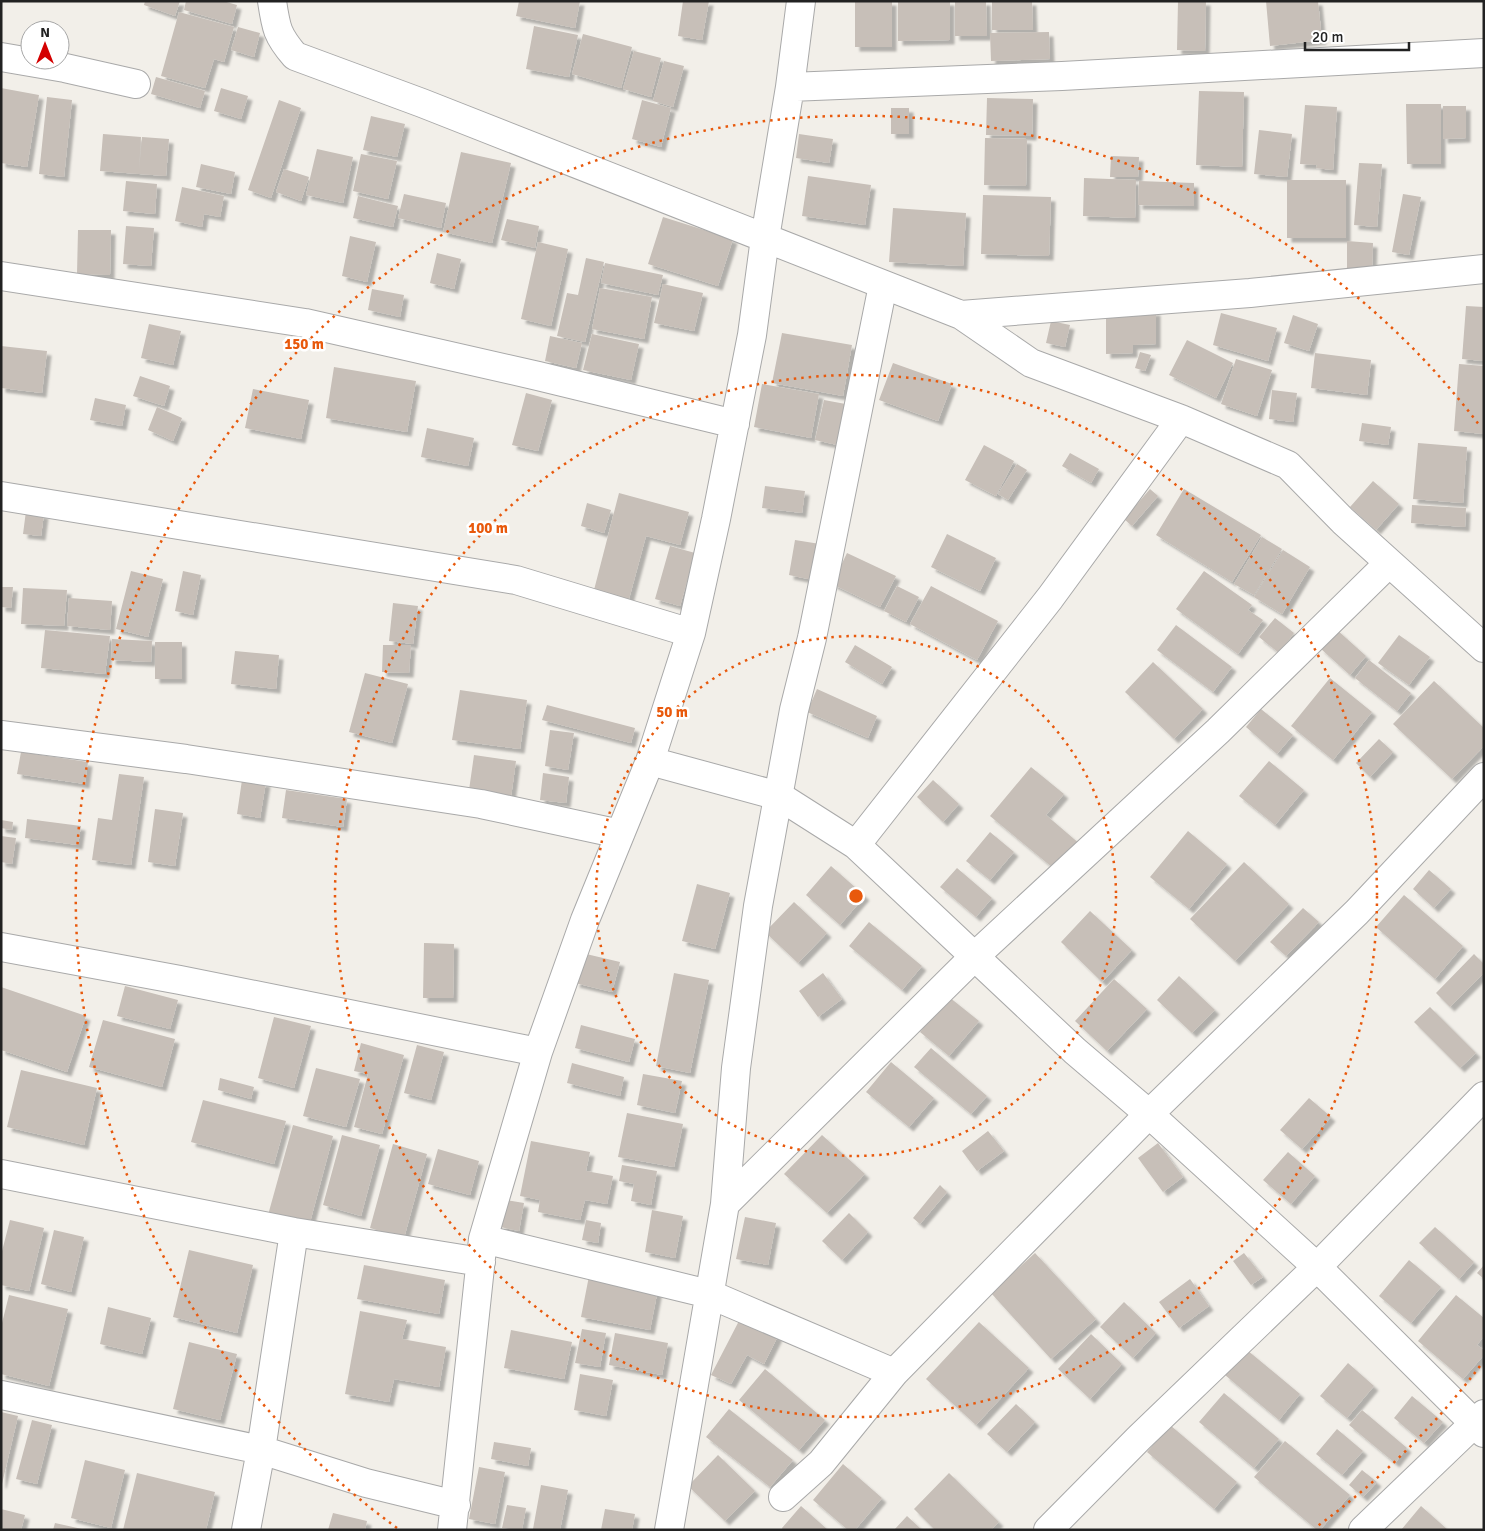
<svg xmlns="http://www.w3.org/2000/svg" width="1485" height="1531" font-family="Signika,sans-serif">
	<defs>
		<filter id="shadow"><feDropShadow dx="4.5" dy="4.5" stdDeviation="1" flood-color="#0004"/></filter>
	</defs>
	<rect width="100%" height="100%" fill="#f2efe9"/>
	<!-- building -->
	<path fill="#c7bfb8" filter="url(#shadow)" d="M145 1H180L175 16 144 5Z
		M186 1H223L237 5 232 24 184 10Z
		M519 1H580L575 28 516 16Z
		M683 1H709L702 40 678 36Z
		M855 1H892V47H855Z
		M898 1H950V40L898 41Z
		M955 1H986L987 36H955Z
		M992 1H1032L1033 30H992Z
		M1178 1H1206L1205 51 1177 50Z
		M1266 1H1318L1322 40 1270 46Z
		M179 12 234 27 224 62 214 59 205 88 161 76Z
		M534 26 578 35 569 77 526 69Z
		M238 27 260 33 254 57 231 50Z
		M1049 32 1050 59 991 61 990 33Z
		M583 34 632 47 621 88 572 74Z
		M634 51 661 58 651 97 623 89Z
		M664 61 684 66 673 107 653 101Z
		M156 77 205 91 200 108 151 94Z
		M1 88 39 95 27 167 1 163Z
		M221 88 248 96 241 119 214 111Z
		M1199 91 1244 92 1242 167 1196 165Z
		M47 97 72 100 64 177 39 174Z
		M987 98 1033 99 1032 136 986 135Z
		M279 100 301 108 271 198 248 190Z
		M642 100 671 108 661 147 632 139Z
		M1406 104H1441V164H1407Z
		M1305 105 1337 107 1333 170 1316 168 1317 165 1300 164Z
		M1443 106H1466V138L1443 139Z
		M891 108H909V134H891Z
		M371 116 405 124 397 157 363 150Z
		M1259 130 1292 134 1287 177 1254 174Z
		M103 134 141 137 139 170 142 137 169 139 166 176 100 171Z
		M799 134 833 139 829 163 796 158Z
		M985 138 1027 139 1026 186 984 185Z
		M317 149 353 157 343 203 306 195Z
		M461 152 511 163 492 243 443 232Z
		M361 154 397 161 388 199 353 191Z
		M1111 156 1139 157 1138 177H1110Z
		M1359 163 1382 164 1377 227 1354 225Z
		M201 164 235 172 231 194 196 187Z
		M284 169 309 177 301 201 276 192Z
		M808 176 871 185 865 225 802 216Z
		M1084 178 1136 180 1135 218 1083 216Z
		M1287 180H1346V238H1287Z
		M126 181 157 184 155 214 123 211Z
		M1139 181 1194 183V206L1138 205Z
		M182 187 224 196 220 217 204 214 202 227 175 221Z
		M404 194 446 203 441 228 398 218Z
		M1403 194 1421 197 1409 255 1392 252Z
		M983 195 1051 197 1049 256 981 254Z
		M358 196 398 206 393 227 353 218Z
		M893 208 966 213 963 266 889 262Z
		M663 217 733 239 718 286 648 264Z
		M507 219 539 226 535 248 501 240Z
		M126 226 154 228 151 266 123 264Z
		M78 230H111L110 275 77 274Z
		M350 236 376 242 367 282 342 276Z
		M1347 241 1373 243 1372 270 1347 269Z
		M538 242 568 249 551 326 521 319Z
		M437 253 461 259 454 289 430 283Z
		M586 258 604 262 585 342 557 336 567 293 578 295Z
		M605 263 663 275 658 295 601 283Z
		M663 284 703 293 694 331 654 323Z
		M600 288 652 297 644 339 592 329Z
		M372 289 404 295 400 317 368 310Z
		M1466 306 1484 307V361L1462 359Z
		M1156 311V344L1133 345V353L1106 354V312Z
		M1221 313 1277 328 1268 361 1213 345Z
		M1293 315 1318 324 1309 351 1284 343Z
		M1051 321 1070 325 1065 347 1046 343Z
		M149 324 181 331 173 365 141 358Z
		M782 333 852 345 843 396 772 383Z
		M592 334 639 344 631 380 583 370Z
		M550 336 582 343 576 368 545 361Z
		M1187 340 1233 363 1216 398 1169 375Z
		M1 346 47 351 42 393 1 388Z
		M1140 352 1151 355 1145 371 1135 368Z
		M1315 353 1371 360 1367 395 1311 388Z
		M1236 359 1272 370 1257 416 1221 404Z
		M893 363 952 384 938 421 879 400Z
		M1459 364 1484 366V434L1454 431Z
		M334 367 416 381 407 432 326 418Z
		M140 376 170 386 164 406 133 396Z
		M762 384 819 394 811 438 754 427Z
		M253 389 309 400 301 439 245 428Z
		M1272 390 1297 393 1293 422 1269 419Z
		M526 393 552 400 538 451 512 445Z
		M95 398 126 405 122 426 90 420Z
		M824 400 851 405 842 446 815 440Z
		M157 407 182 418 173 441 148 430Z
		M1362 423 1391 427 1388 445 1359 441Z
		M427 428 474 438 468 466 421 457Z
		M1418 443 1467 447 1463 503 1413 499Z
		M984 445 1014 461 996 496 965 480Z
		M1070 453 1099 469 1091 483 1062 466Z
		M1017 464 1027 470 1008 500 998 494Z
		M1373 481 1399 504 1376 530 1350 507Z
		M765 486 805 491 802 513 762 508Z
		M1150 489 1158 496 1132 526 1124 519Z
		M1184 489 1261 535 1232 582 1156 535Z
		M619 493 689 512 680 545 646 536 629 599 594 590Z
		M587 503 611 510 604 533 581 526Z
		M1412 505 1466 508 1465 527 1411 523Z
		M26 511 44 514 41 536 23 534Z
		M947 534 996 558 980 591 931 567Z
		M1262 537 1282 549 1254 595 1234 584Z
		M795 540 820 544 813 580 789 575Z
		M670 546 695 553 680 606 655 599Z
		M1283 550 1310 567 1282 614 1254 597Z
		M847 553 896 576 880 607 832 584Z
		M131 571 163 579 148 637 116 629Z
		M183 571 201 575 193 615 175 611Z
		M1204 571 1252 605 1248 610 1263 620 1238 654 1176 609Z
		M897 586 919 597 906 622 884 611Z
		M931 586 998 621 977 660 910 624Z
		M1 587H13L11 608 1 607Z
		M23 588 67 590 64 626 21 624Z
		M69 598 112 601 110 630 67 626Z
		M393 603 418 606 413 644 389 641Z
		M1275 618 1294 633 1279 653 1259 637Z
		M1176 625 1232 667 1213 692 1157 650Z
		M1336 629 1366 656 1350 675 1320 648Z
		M45 630 110 636 105 674 41 668Z
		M1399 635 1430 657 1409 685 1378 663Z
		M112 639 152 641 151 662 111 660Z
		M155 642H182V679H155Z
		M383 645H411L409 673 382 672Z
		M855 645 892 667 882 684 845 662Z
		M235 651 279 655 276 689 231 684Z
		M1369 660 1411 693 1397 711 1355 678Z
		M1153 662 1203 709 1174 739 1125 692Z
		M365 673 408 684 392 743 349 732Z
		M1330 678 1372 712 1333 760 1291 726Z
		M1434 681 1484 728V746L1452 779 1393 724Z
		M817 689 877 716 868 738 807 712Z
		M460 690 527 700 520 749 452 740Z
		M547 705 635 728 631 743 542 720Z
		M1261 709 1293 735 1277 754 1246 727Z
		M550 730 574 733 568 770 545 766Z
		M1379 739 1393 752 1370 777 1356 763Z
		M21 752 88 762 85 784 17 774Z
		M474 755 516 761 511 797 469 790Z
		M1269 761 1304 790 1275 825 1239 796Z
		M1031 767 1064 794 1046 815 1081 845 1058 872 990 816Z
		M543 773 569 777 566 803 540 800Z
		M119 774 144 777 131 865 92 860 98 818 112 820Z
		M242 780 266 782 260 818 237 814Z
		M933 780 959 804 943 822 917 797Z
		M286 790 347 799 343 827 282 818Z
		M155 809 183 813 175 866 148 862Z
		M27 819 81 826 78 845 25 838Z
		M1 820 13 822 12 830 1 828Z
		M1188 831 1227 864 1189 909 1150 877Z
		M990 832 1014 852 990 880 966 861Z
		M1 836 16 838 12 864 1 862Z
		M1244 862 1289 904 1235 961 1190 919Z
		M831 866 865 896 840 925 806 895Z
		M957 868 992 898 976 917 940 887Z
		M1429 870 1451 889 1434 908 1413 889Z
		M697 884 730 893 715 949 682 941Z
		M1404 895 1463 946 1435 979 1376 927Z
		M794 902 827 933 798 963 765 932Z
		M1303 908 1319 922 1286 956 1270 942Z
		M1090 911 1132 950 1102 982 1061 942Z
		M869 922 922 966 902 990 849 946Z
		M424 943 454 944 453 998H423Z
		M582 953 620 962 612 992 575 983Z
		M1474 954 1484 964V973L1450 1007 1436 993Z
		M674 973 709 980 690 1073 656 1066Z
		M823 973 842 999 818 1017 799 991Z
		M1179 976 1215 1010 1192 1033 1157 1000Z
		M1114 979 1147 1009 1107 1051 1075 1021Z
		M125 986 178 1000 170 1029 117 1016Z
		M1 987 86 1016 67 1072 1 1050Z
		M949 997 979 1021 949 1056 920 1032Z
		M1430 1007 1476 1053 1460 1068 1414 1022Z
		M274 1017 311 1026 294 1088 258 1078Z
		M103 1020 175 1039 162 1087 89 1067Z
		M581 1025 635 1039 629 1062 575 1048Z
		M361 1043 404 1055 382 1134 354 1127 368 1074 354 1071Z
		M417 1045 444 1052 431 1100 404 1093Z
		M931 1048 987 1096 971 1114 914 1067Z
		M891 1062 934 1098 909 1127 866 1092Z
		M572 1063 624 1077 620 1096 567 1083Z
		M316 1068 360 1079 346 1127 303 1116Z
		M21 1070 97 1088 84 1145 7 1127Z
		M643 1074 682 1081 675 1113 637 1105Z
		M220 1078 254 1087 251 1099 218 1090Z
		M1309 1098 1331 1117 1302 1149 1280 1130Z
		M203 1100 286 1121 274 1164 191 1142Z
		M627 1113 683 1124 674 1167 618 1157Z
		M293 1125 333 1136 309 1226 268 1215Z
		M988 1131 1004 1151 977 1171 962 1151Z
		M342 1135 380 1145 361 1216 323 1205Z
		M822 1135 865 1174 827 1213 784 1174Z
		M531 1141 590 1152 586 1171 613 1176 607 1204 585 1200 580 1220 538 1212 540 1200 520 1196Z
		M1158 1143 1183 1177 1163 1192 1138 1158Z
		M393 1144 427 1154 404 1238 370 1228Z
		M438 1149 479 1161 470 1195 428 1184Z
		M1288 1152 1315 1176 1291 1204 1263 1180Z
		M622 1165 657 1171 651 1205 631 1201 634 1184 619 1181Z
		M940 1185 947 1192 920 1224 913 1218Z
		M506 1200 524 1203 519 1231 500 1227Z
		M652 1210 683 1216 675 1258 645 1252Z
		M849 1213 868 1232 842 1260 822 1241Z
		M745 1217 776 1223 768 1265 736 1259Z
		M10 1220 44 1228 29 1291 1 1285V1255Z
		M586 1220 601 1223 598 1243 582 1240Z
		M1435 1227 1474 1262 1459 1279 1419 1243Z
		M54 1230 84 1237 71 1292 41 1284Z
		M189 1250 253 1265 237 1333 173 1317Z
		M1035 1253 1096 1319 1051 1359 991 1293Z
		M1244 1253 1263 1277 1251 1285 1233 1261Z
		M1409 1260 1441 1287 1411 1323 1379 1296Z
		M364 1265 445 1280 439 1314 357 1299Z
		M1484 1265V1279L1477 1273Z
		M589 1276 658 1289 650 1330 581 1317Z
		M1190 1279 1209 1306 1179 1328 1159 1302Z
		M9 1295 68 1309 49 1386 1 1374V1327Z
		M1456 1295 1484 1318V1336L1477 1345 1484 1350V1355L1463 1379 1418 1341Z
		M1124 1302 1156 1333 1133 1358 1100 1327Z
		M108 1307 151 1318 142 1354 100 1344Z
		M360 1311 407 1320 402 1339 446 1347 439 1387 394 1379 389 1402 345 1394Z
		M741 1317 778 1336 764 1364 747 1355 731 1384 711 1375Z
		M979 1322 1029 1368 976 1425 926 1379Z
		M582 1329 606 1333 600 1367 575 1363Z
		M511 1330 572 1342 564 1379 504 1368Z
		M615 1333 668 1343 662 1375 609 1365Z
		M1091 1334 1122 1364 1090 1399 1058 1369Z
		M189 1342 237 1354 220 1420 173 1409Z
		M1247 1350 1300 1394 1279 1420 1225 1375Z
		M1348 1363 1374 1386 1347 1418 1320 1396Z
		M765 1369 825 1420 799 1450 739 1400Z
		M580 1374 613 1380 606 1416 574 1410Z
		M1224 1393 1279 1439 1254 1468 1199 1422Z
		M1412 1396 1443 1422 1424 1443 1394 1418Z
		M1016 1404 1035 1422 1007 1452 987 1434Z
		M729 1409 793 1460 770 1487 706 1437Z
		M1362 1410 1407 1448 1395 1463 1349 1425Z
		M1 1412 18 1416 2 1484H1Z
		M32 1420 52 1425 37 1484 16 1479Z
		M1170 1425 1237 1482 1214 1509 1147 1452Z
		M1337 1429 1363 1451 1342 1475 1316 1454Z
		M1285 1441 1350 1495 1320 1530H1317L1254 1477Z
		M494 1442 531 1448 528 1466 491 1459Z
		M718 1455 755 1491 725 1521 688 1486Z
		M85 1460 125 1470 111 1528 71 1518Z
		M843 1464 882 1498 855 1530H848L813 1500Z
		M479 1467 505 1472 495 1524 469 1519Z
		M1362 1470 1377 1482 1363 1497 1349 1485Z
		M137 1473 215 1492 206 1530H123Z
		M949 1473 999 1522 991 1530H935L914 1509Z
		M541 1485 568 1490 560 1530 533 1529Z
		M507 1505 526 1508 522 1530 502 1528Z
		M801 1506 828 1530H783L782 1528Z
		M1421 1506 1448 1530H1401Z
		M1 1509 25 1515 21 1530H1Z
		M605 1509 635 1514 632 1530H601Z
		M333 1513 367 1521 365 1530H328Z
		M907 1516 922 1530H894Z
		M55 1523 82 1529V1530H53Z"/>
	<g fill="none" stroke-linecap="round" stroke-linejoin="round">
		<!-- minor casing -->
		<g stroke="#a9a9a9" stroke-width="30">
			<path id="minor" d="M272 1C276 28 277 35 295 56L422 103 961 315 1031 363 1181 419 1288 465 1343 521 1484 648
				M1 57 65 68 136 84
				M790 87 1062 76 1484 53
				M1 276 305 323 538 376 735 424
				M961 315 1250 293 1484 269
				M1 496 516 580 691 633
				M1 735 186 759 481 804 620 834
				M650 761 779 796 856 845 1075 1051 1149 1114 1317 1267 1484 1433
				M856 845 1050 598 1181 419
				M1 947 180 980 538 1052
				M1 1174 294 1232 481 1262
				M725 1204 975 956 1218 731 1389 563
				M483 1239 709 1294 894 1373
				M1 1395 261 1450 366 1483 456 1505
				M783 1497 821 1463 894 1373 1149 1114 1357 912 1484 777
				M246 1530 261 1450 294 1232
				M452 1530 483 1239 538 1052 585 920 650 761 691 633 716 519 752 335 765 238 790 87 801 1
				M669 1530 725 1204 736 1068 758 906 794 710 812 638 883 285
				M1048 1530 1139 1438 1317 1267 1484 1096
				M1363 1530 1484 1414"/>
		</g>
		<!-- minor -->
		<use href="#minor" stroke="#fff" stroke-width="28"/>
	</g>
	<!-- distance rings -->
	<g fill="none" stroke="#e8590c" stroke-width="2.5" stroke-dasharray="2.5 5">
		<circle cx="856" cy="896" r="260"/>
		<circle cx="856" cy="896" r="521"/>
		<path d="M1480 1366A781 781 0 0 1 1315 1528M397 1528A781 781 0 1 1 1480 426"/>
	</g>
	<circle cx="856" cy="896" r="8" fill="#e8590c" stroke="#fff" stroke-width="2.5"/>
	<g font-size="15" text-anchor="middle" font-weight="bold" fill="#e8590c" stroke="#fff" stroke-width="5" stroke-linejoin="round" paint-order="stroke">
		<text x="304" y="349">150 m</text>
		<text x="488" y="533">100 m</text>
		<text x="672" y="717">50 m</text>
	</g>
	<!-- border -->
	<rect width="1485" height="1531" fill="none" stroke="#222222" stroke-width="5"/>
	<!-- north arrow -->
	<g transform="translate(45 45)"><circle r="24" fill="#ffffff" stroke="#a7a7a7"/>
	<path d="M0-4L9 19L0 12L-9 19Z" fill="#d40000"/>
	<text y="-8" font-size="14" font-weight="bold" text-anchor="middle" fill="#222222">N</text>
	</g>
	<!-- scale -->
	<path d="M1305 42v8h104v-8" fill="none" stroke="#222222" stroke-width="2.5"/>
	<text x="1312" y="42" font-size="15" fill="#222222" stroke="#ffffff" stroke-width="4" paint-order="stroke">20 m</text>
</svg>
